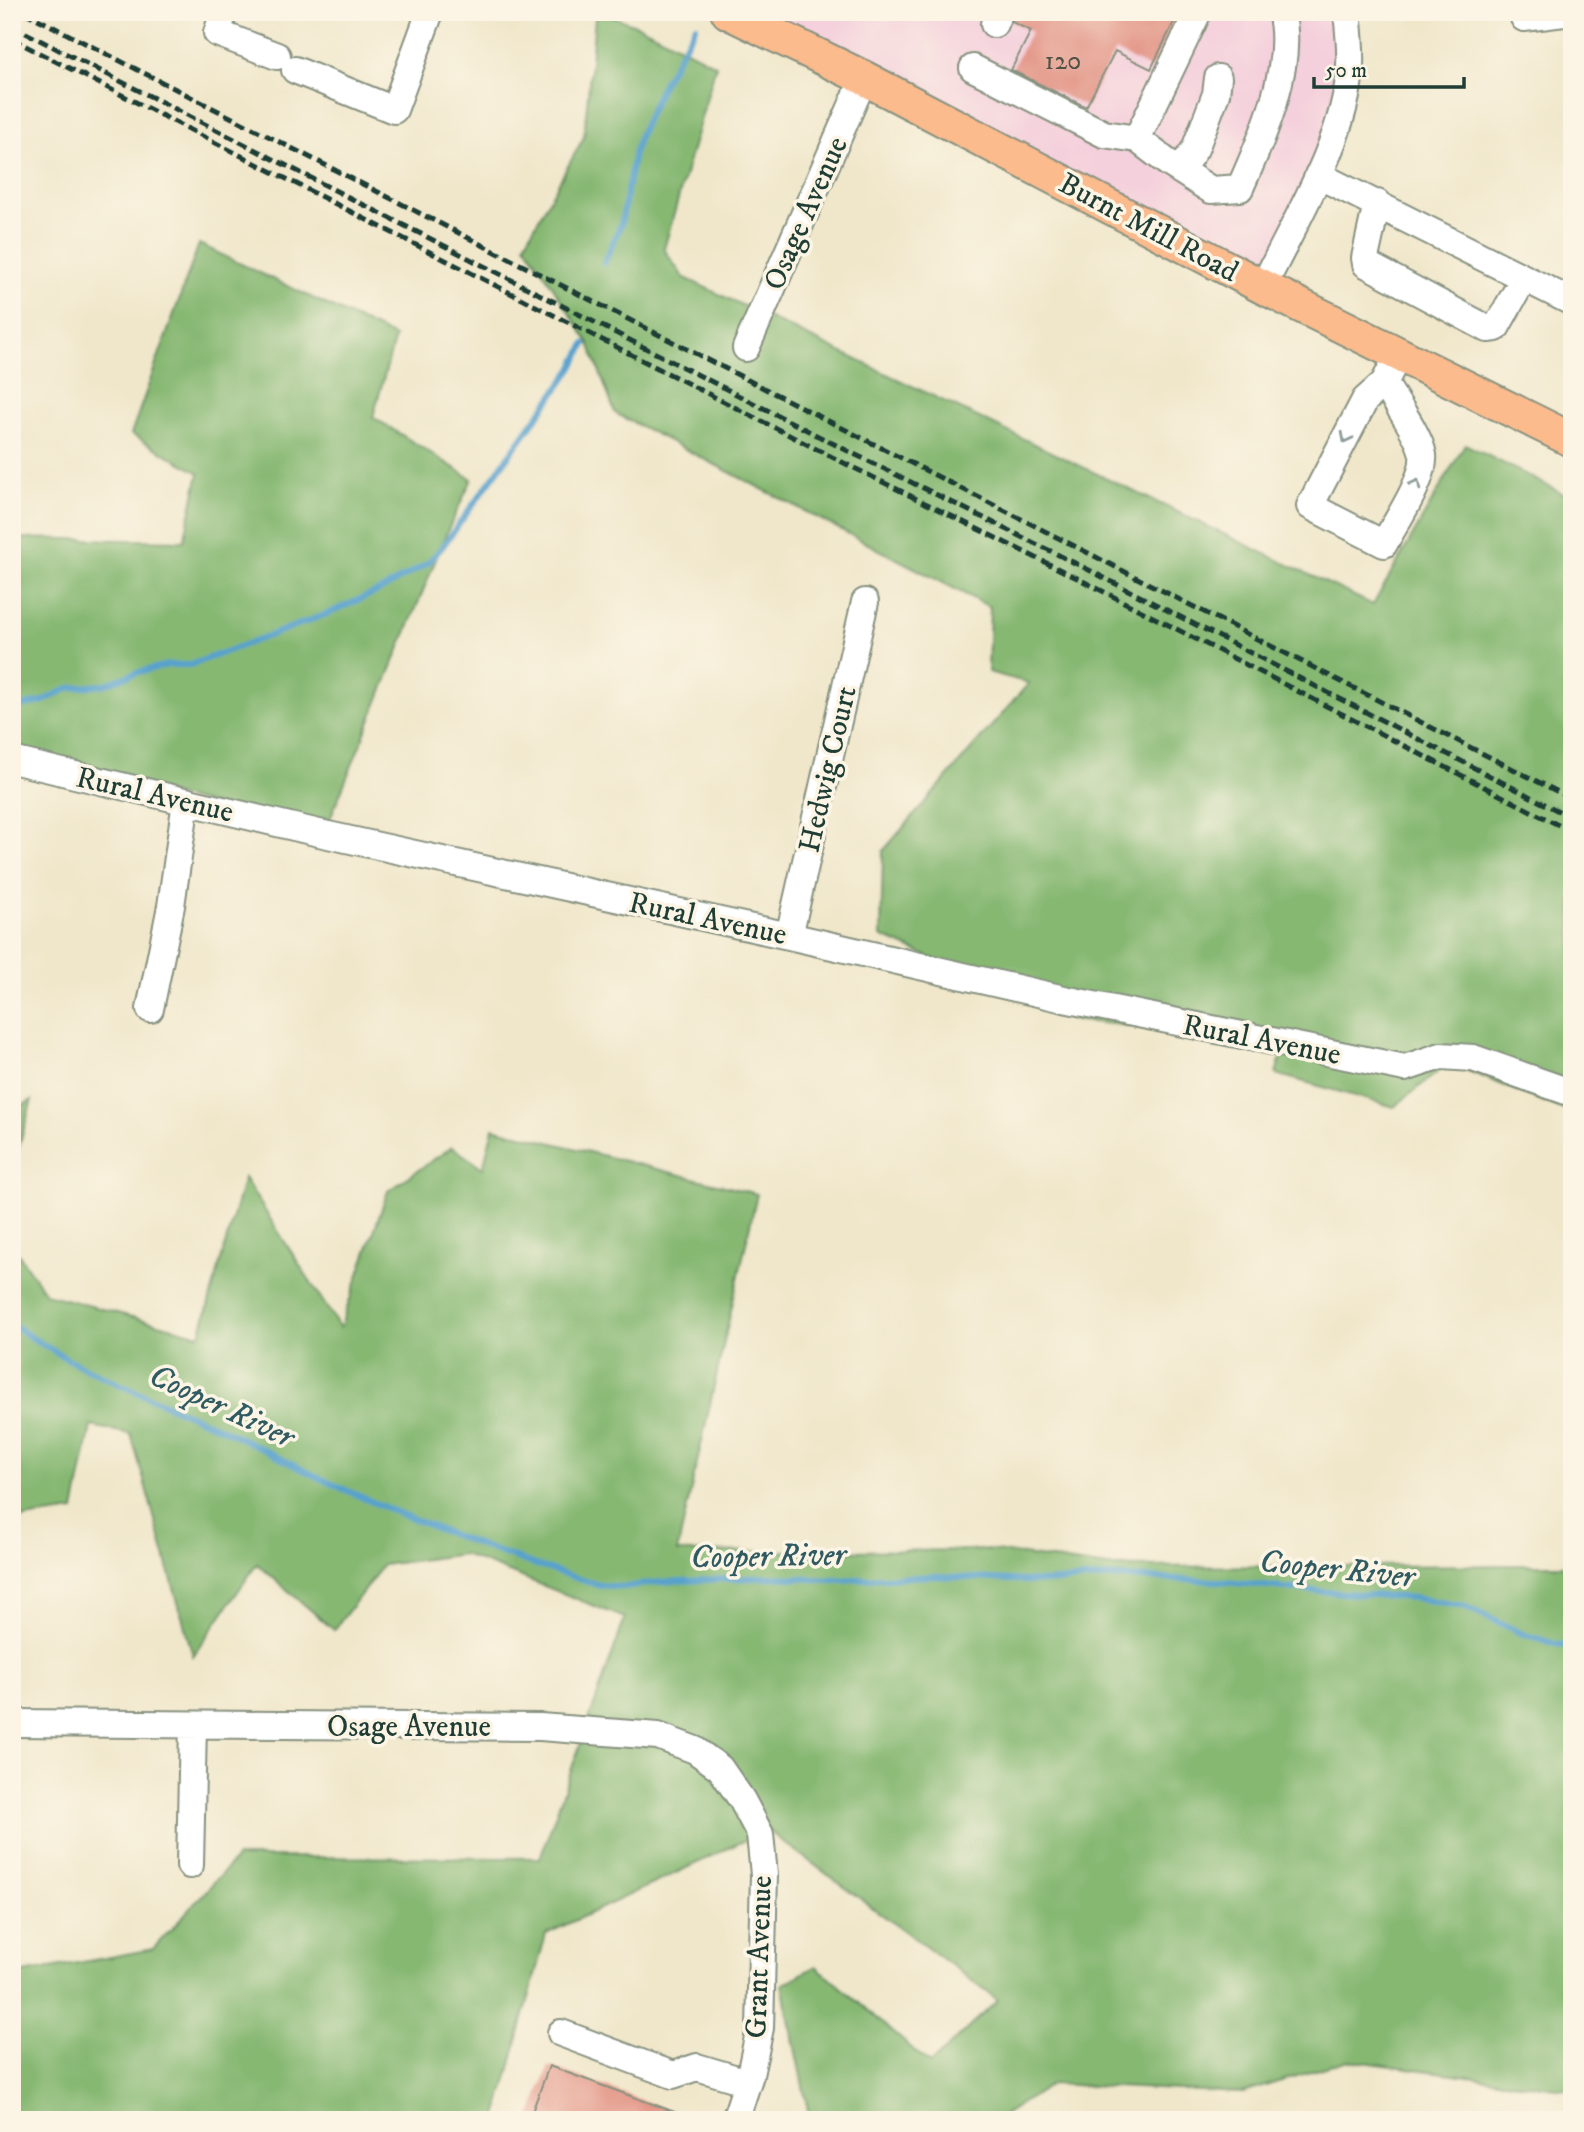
<svg xmlns="http://www.w3.org/2000/svg" width="1584" height="2132" font-family="'IM FELL DW Pica',serif">
	<rect width="100%" height="100%" fill="#fcf5e5"/>
	<filter id="ink" filterUnits="userSpaceOnUse"><feTurbulence type="fractalNoise" baseFrequency=".0143" numOctaves="2"/><feDisplacementMap in="SourceGraphic" scale="14" xChannelSelector="R" yChannelSelector="G"/><feConvolveMatrix kernelMatrix="1 2 1 2 8 2 1 2 1" color-interpolation-filters="sRGB"/></filter>
	<filter id="wash" filterUnits="userSpaceOnUse"><feTurbulence type="fractalNoise" baseFrequency=".00686" numOctaves="4" result="noise"/><feDisplacementMap in="SourceGraphic" scale="28" xChannelSelector="R" yChannelSelector="G"/><feGaussianBlur stdDeviation="1.57" result="paint"/><feColorMatrix in="noise" values="0 0 0 0 0 0 0 0 0 0 0 0 0 0 0 0 0 1.4 0 .05"/><feComposite in="paint" operator="in"/></filter>
	<g filter="url(#wash)">
		<rect width="100%" height="100%" fill="#f0e7cb"/>
		<!-- built -->
		<path fill="#f4cfdc" d="M728 12H1347L1350 67 1263 287Z"/>
		<!-- forest -->
		<path fill="#86b872" stroke="#527a53" stroke-width="2" d="M603 13 641 27 716 65 664 249 683 277 1373 605 1465 444 1572 498V1109L1569 1112 1449 1063 1394 1107 1276 1074 1284 1045 1202 1033 1072 1020 881 936 883 851 1029 683 988 672 990 607 615 413 589 343 525 244 584 137 595 18Z
			M199 244 395 337 373 417 472 479 447 532 325 831 12 757V538L184 541 199 473 131 434Z
			M32 1100 12 1171V1111Z
			M493 1128 757 1194 677 1552 988 1550 1108 1567 1572 1565V2090L1348 2060 1243 2093 1052 2084 996 2120H810L782 1985 816 1966 930 2064 998 2000 767 1830 546 1934 496 2120H12V1975L153 1949 237 1857 540 1858 625 1618 463 1554 383 1565 334 1630 257 1564 193 1656 131 1434 91 1426 74 1511 18 1519 12 1496V1245L46 1294 200 1335 244 1178 340 1328 388 1191 452 1147 483 1168Z"/>
		<g fill="none" stroke-linecap="round" stroke-linejoin="round">
			<!-- stream -->
			<path stroke="#57a1ce" stroke-width="6" d="M604 263 621 224 634 153 640 134 662 85 696 26
				M12 708 41 702 69 688 103 685 139 672 168 665H190L327 614 383 589 428 563 443 546 572 369 585 344
				M12 1324C73 1370 156 1399 226 1431 261 1447 295 1467 330 1483 417 1523 508 1558 599 1585L624 1587 661 1582 772 1577 834 1580 935 1576 1045 1582 1115 1577 1216 1581 1314 1591 1414 1598 1464 1606 1523 1634 1556 1644 1572 1646"/>
		</g>
		<g id="blocks">
			<!-- building -->
			<path fill="#e18e80" d="M1014 12H1179L1151 69 1115 51 1086 107 1011 70 1031 31 1012 22Z
				M549 2066 691 2118V2120H529Z"/>
		</g>
	</g>
	<g filter="url(#ink)">
		<use href="#blocks" fill-opacity="0" stroke="#889280" stroke-width="2"/>
		<g fill="none" stroke-linecap="round" stroke-linejoin="round">
			<!-- minor casing -->
			<g stroke="#889280" stroke-width="30">
				<path id="minor" d="M224 12 217 33 277 56
					M1198 12 1137 139 1167 162 1211 190 1240 188C1262 139 1295 65 1281 12
					M1525 12 1524 18 1572 12
					M994 24 999 12
					M973 68 1104 134 1137 139
					M295 70 394 110 430 12
					M1180 170 1195 149 1216 94 1218 78
					M1318 175 1572 302
					M1377 203 1365 258 1366 264 1488 329 1496 328 1524 278
					M1263 287C1294 223 1347 137 1350 66 1351 48 1349 30 1347 12
					M746 348 864 78
					M1384 383C1395 401 1420 436 1423 455 1426 478 1395 523 1384 544L1310 506 1365 400 1384 383 1399 354
					M12 760 319 833 789 936 1064 999 1405 1068 1441 1056 1473 1058 1572 1093
					M789 936 865 602
					M150 1009 171 906 186 801
					M12 1723 540 1727 658 1736 695 1750 720 1768 742 1800 760 1834 764 1875 760 2028 750 2075 735 2120
					M190 1865 193 1725
					M561 2033 673 2075 697 2067 747 2082"/>
			</g>
			<!-- major casing -->
			<g stroke="#889280" stroke-width="37">
				<path id="major" d="M728 12 864 78 1263 287 1572 440"/>
			</g>
			<!-- minor -->
			<use href="#minor" stroke="#fff" stroke-width="26"/>
			<!-- major -->
			<use href="#major" stroke="#fbbb8c" stroke-width="33"/>
			<!-- rail -->
			<path stroke="#1f3d34" stroke-width="5" stroke-dasharray="10 5" stroke-linecap="butt" d="M24 12 1572 799
				M12 26 842 448 1085 568 1572 818
				M12 39 836 459 1079 579 1572 832"/>
		</g>
		<!-- one-way arrows -->
		<defs><path id="oneway-chevron" d="M-2-3.5L2.5 0L-2 3.5" fill="none" stroke-width="1.6" stroke-linecap="round" stroke-linejoin="round" transform="scale(1.75)"/></defs>
		<g stroke="#8f9e9a">
			<use href="#oneway-chevron" transform="translate(1346 438) rotate(117)"/>
			<use href="#oneway-chevron" transform="translate(1416 484) rotate(-63)"/>
		</g>
	</g>
	<g text-anchor="middle" stroke-width="7" stroke-linejoin="round" paint-order="stroke">
		<!-- number labels -->
		<g font-size="26" fill="#505147">
			<text x="1063" y="69">120</text>
		</g>
		<!-- street labels -->
		<g font-size="30" fill="#1f3d34" stroke="#fcf5e5">
			<text transform="translate(805 213) rotate(-66)" y="10">Osage Avenue</text>
			<text transform="translate(1149 227) rotate(28)" y="10">Burnt Mill Road</text>
			<text transform="translate(827 769) rotate(-77)" y="10">Hedwig Court</text>
			<text transform="translate(155 794) rotate(13)" y="10">Rural Avenue</text>
			<text transform="translate(708 918) rotate(12)" y="10">Rural Avenue</text>
			<text transform="translate(1262 1039) rotate(11)" y="10">Rural Avenue</text>
			<text x="409" y="1736">Osage Avenue</text>
			<text transform="translate(758 1957) rotate(-88)" y="10">Grant Avenue</text>
		</g>
		<!-- water labels -->
		<g font-size="32" font-style="italic" fill="#305b62" stroke="#fcf5e5">
			<text transform="translate(222 1405) rotate(25)" y="11">Cooper River</text>
			<text transform="translate(768 1555) rotate(-1)" y="11">Cooper River</text>
			<text transform="translate(1337 1568) rotate(6)" y="11">Cooper River</text>
		</g>
	</g>
	<!-- margin -->
	<rect width="1584" height="2132" fill="none" stroke="#fcf5e5" stroke-width="42"/>
	<!-- scale -->
	<path d="M1314 77v10h150v-10" fill="none" stroke="#1f3d34" stroke-width="3.5"/>
	<text x="1325" y="77" font-size="21" fill="#1f3d34" stroke="#fcf5e5" stroke-width="5" paint-order="stroke">50 m</text>
</svg>
